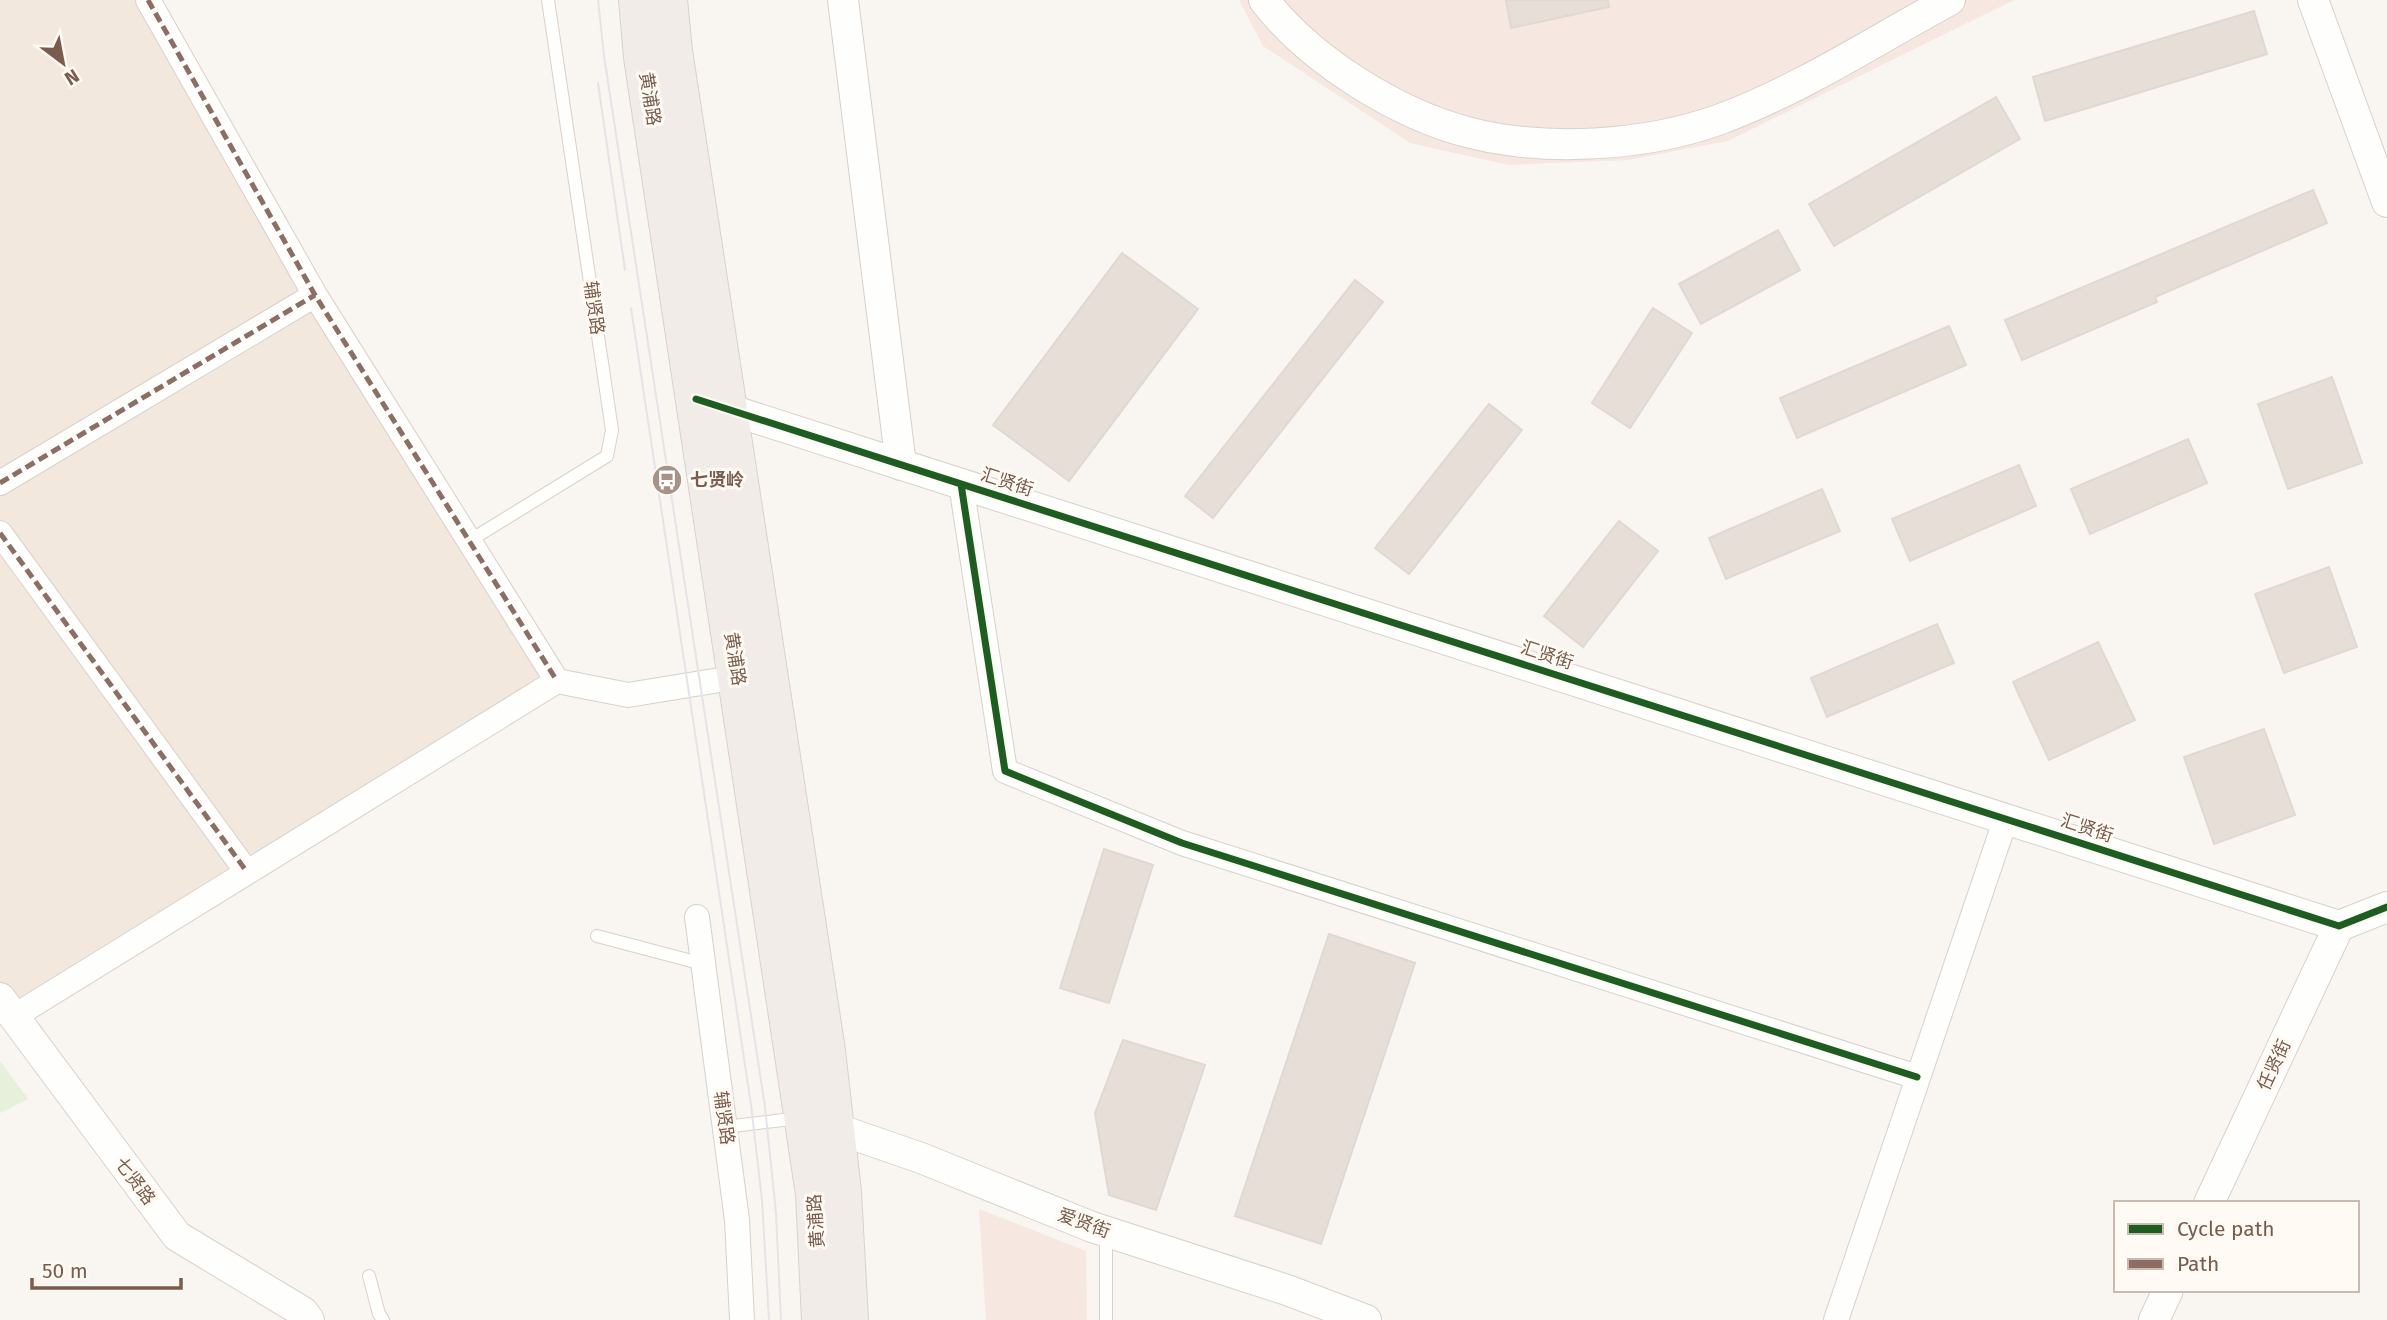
<svg xmlns="http://www.w3.org/2000/svg" width="2387" height="1320" font-family="'Fira Sans','Noto Sans SC',sans-serif">
	<rect width="100%" height="100%" fill="#f9f5f0"/>
	<!-- residential -->
	<path fill="#f2e8de" d="M0 0H151L557 681 13 1017 0 998Z"/>
	<!-- commercial -->
	<path fill="#f6e8e1" d="M1239 0H2014L1728 141 1628 160 1509 165 1410 143 1263 46Z
		M979 1209 1086 1251 1087 1320H986Z"/>
	<!-- green -->
	<path fill="#e7f0db" d="M0 1061 28 1099 0 1113Z"/>
	<!-- building -->
	<path fill="#e6ded7" stroke="#e2d8d2" stroke-width="2" d="M1506 0H1608L1609 7 1511 28Z
		M2254 11 2267 54 2045 121 2033 77Z
		M1996 97 2020 139 1834 246 1809 204Z
		M2313 190 2327 223 2155 297 2157 302 2022 360 2005 320Z
		M1778 230 1800 270 1701 324 1679 284Z
		M1122 253 1198 309 1069 481 993 425Z
		M1355 280 1383 302 1213 518 1185 496Z
		M1653 308 1692 333 1630 428 1592 403Z
		M1949 326 1966 365 1797 438 1780 398Z
		M2332 377 2362 463 2288 489 2258 404Z
		M1489 404 1522 430 1409 574 1375 548Z
		M2188 439 2207 483 2090 534 2071 489Z
		M2019 465 2036 506 1910 561 1892 519Z
		M1822 489 1840 531 1726 579 1709 538Z
		M1619 521 1658 551 1583 647 1544 616Z
		M2329 567 2357 647 2284 673 2255 594Z
		M1937 624 1954 663 1827 717 1811 678Z
		M2098 642 2135 720 2049 760 2013 682Z
		M2264 729 2295 815 2214 844 2184 757Z
		M1104 849 1153 865 1109 1003 1060 988Z
		M1329 934 1415 963 1321 1244 1235 1216Z
		M1123 1040 1205 1065 1156 1210 1109 1195 1095 1113Z"/>
	<g fill="none" stroke-linecap="round" stroke-linejoin="round">
		<!-- service casing -->
		<g stroke="#d7d1cb" stroke-width="14">
			<path id="service" d="M469 541 607 456 612 430 548 0
				M597 936 703 964
				M725 1127 800 1118
				M1106 1232V1320
				M369 1276 379 1314 383 1320"/>
		</g>
		<!-- minor casing -->
		<g stroke="#d7d1cb" stroke-width="26">
			<path id="minor" d="M148 0 315 295 557 681
				M0 483 315 295
				M961 484 1005 771 1182 843 1917 1077
				M0 533 247 872
				M697 917 737 1220 742 1320
				M13 1017 557 681 628 695 738 677
				M1836 1320 2006 818"/>
		</g>
		<!-- tertiary casing -->
		<g stroke="#d7d1cb" stroke-width="32">
			<path id="tertiary" d="M843 0 901 465
				M1264 0C1310 60 1398 115 1471 133 1546 152 1645 146 1718 120 1800 90 1874 41 1950 0
				M2313 0 2387 202
				M709 403 2339 926 2387 907
				M0 998 177 1236 303 1312 309 1320
				M817 1122 921 1158 1092 1227 1287 1290 1366 1320
				M2209 1203 2339 926
				M2154 1320 2168 1290"/>
		</g>
		<!-- trunk casing -->
		<g stroke="#dad1cc" stroke-width="40">
			<path id="trunk" d="M638 0 643 57 815 1194 821 1320
				M668 0 673 51 826 1051 842 1192 849 1320"/>
		</g>
		<!-- service -->
		<use href="#service" stroke="#fefefd" stroke-width="12"/>
		<!-- minor -->
		<use href="#minor" stroke="#fefefd" stroke-width="24"/>
		<!-- tertiary -->
		<use href="#tertiary" stroke="#fefefd" stroke-width="30"/>
		<!-- trunk -->
		<use href="#trunk" stroke="#f2ece8" stroke-width="38"/>
		<!-- tram -->
		<path stroke="#e6e3e7" stroke-width="2" d="M598 0 604 56 765 1107 776 1213 781 1320
			M598 83 625 270
			M631 308 751 1105 762 1200 769 1320"/>
		<!-- quiet -->
		<path stroke="#8d6e63" stroke-width="5" stroke-dasharray="10 5" stroke-linecap="butt" d="M148 0 315 295 557 681
			M0 483 315 295
			M0 533 247 872"/>
		<!-- cycleway casing -->
		<g stroke="#fffaf3" stroke-width="11">
			<path id="cycleway" d="M696 399 2339 926 2387 907
				M961 484 1005 771 1182 843 1917 1077"/>
		</g>
		<!-- cycleway -->
		<use href="#cycleway" stroke="#1b5e20" stroke-width="7"/>
	</g>
	<!-- icons -->
	<defs>
		<g id="bus-disc" transform="scale(1.575)"><circle r="9.5" fill="#a69286" stroke="#fffaf3"/><path d="M-5-6H5V4H4V6H2V4H-2V6H-4V4H-5ZM-3.5-4V0h7V-4ZM-3.5 1.2v1.5H-2V1.2ZM2 1.2v1.5H3.5V1.2Z" fill="#fff"/></g>
	</defs>
	<g fill-rule="evenodd">
		<use href="#bus-disc" x="667" y="480"/>
	</g>
	<g text-anchor="middle" stroke-width="6" stroke-linejoin="round" paint-order="stroke">
		<!-- street labels -->
		<g font-size="18" fill="#7a5c4d" stroke="#fffaf3">
			<text transform="translate(650 99) rotate(81)" y="6">黄浦路</text>
			<text transform="translate(594 308) rotate(82)" y="6">辅贤路</text>
			<text transform="translate(1007 482) rotate(18)" y="6">汇贤街</text>
			<text transform="translate(1547 655) rotate(18)" y="6">汇贤街</text>
			<text transform="translate(735 659) rotate(81)" y="6">黄浦路</text>
			<text transform="translate(2087 828) rotate(18)" y="6">汇贤街</text>
			<text transform="translate(2274 1065) rotate(-65)" y="6">任贤街</text>
			<text transform="translate(724 1118) rotate(82)" y="6">辅贤路</text>
			<text transform="translate(135 1181) rotate(53)" y="6">七贤路</text>
			<text transform="translate(816 1221) rotate(-94)" y="6">黄浦路</text>
			<text transform="translate(1084 1223) rotate(20)" y="6">爱贤街</text>
		</g>
		<!-- poi labels -->
		<g font-size="18" font-weight="bold" fill="#7a5c4d" stroke="#fffaf3" text-anchor="start">
			<text x="690" y="486">七贤岭</text>
		</g>
	</g>
	<!-- legend -->
	<rect x="2114" y="1201" width="245" height="91" fill="#fffaf3" stroke="#cabbb1" stroke-width="2"/>
	<rect x="2128" y="1224" width="35" height="10" fill="#1b5e20" stroke="#cabbb1" stroke-width="2"/>
	<text x="2177" y="1236" font-size="21" fill="#7a5c4d">Cycle path</text>
	<rect x="2128" y="1259" width="35" height="10" fill="#8d6e63" stroke="#cabbb1" stroke-width="2"/>
	<text x="2177" y="1271" font-size="21" fill="#7a5c4d">Path</text>
	<!-- north arrow -->
	<g transform="translate(63 63) rotate(148)" stroke="#fffaf3" stroke-width="5" paint-order="stroke">
	<path d="M0-5L12 26L0 18L-12 26Z" fill="#7a5c4d"/>
	<text y="-10" font-size="19" font-weight="bold" text-anchor="middle" fill="#7a5c4d">N</text>
	</g>
	<!-- scale -->
	<path d="M32 1278v10h149v-10" fill="none" stroke="#7a5c4d" stroke-width="3.5"/>
	<text x="42" y="1278" font-size="21" fill="#7a5c4d" stroke="#fffaf3" stroke-width="5" paint-order="stroke">50 m</text>
</svg>
